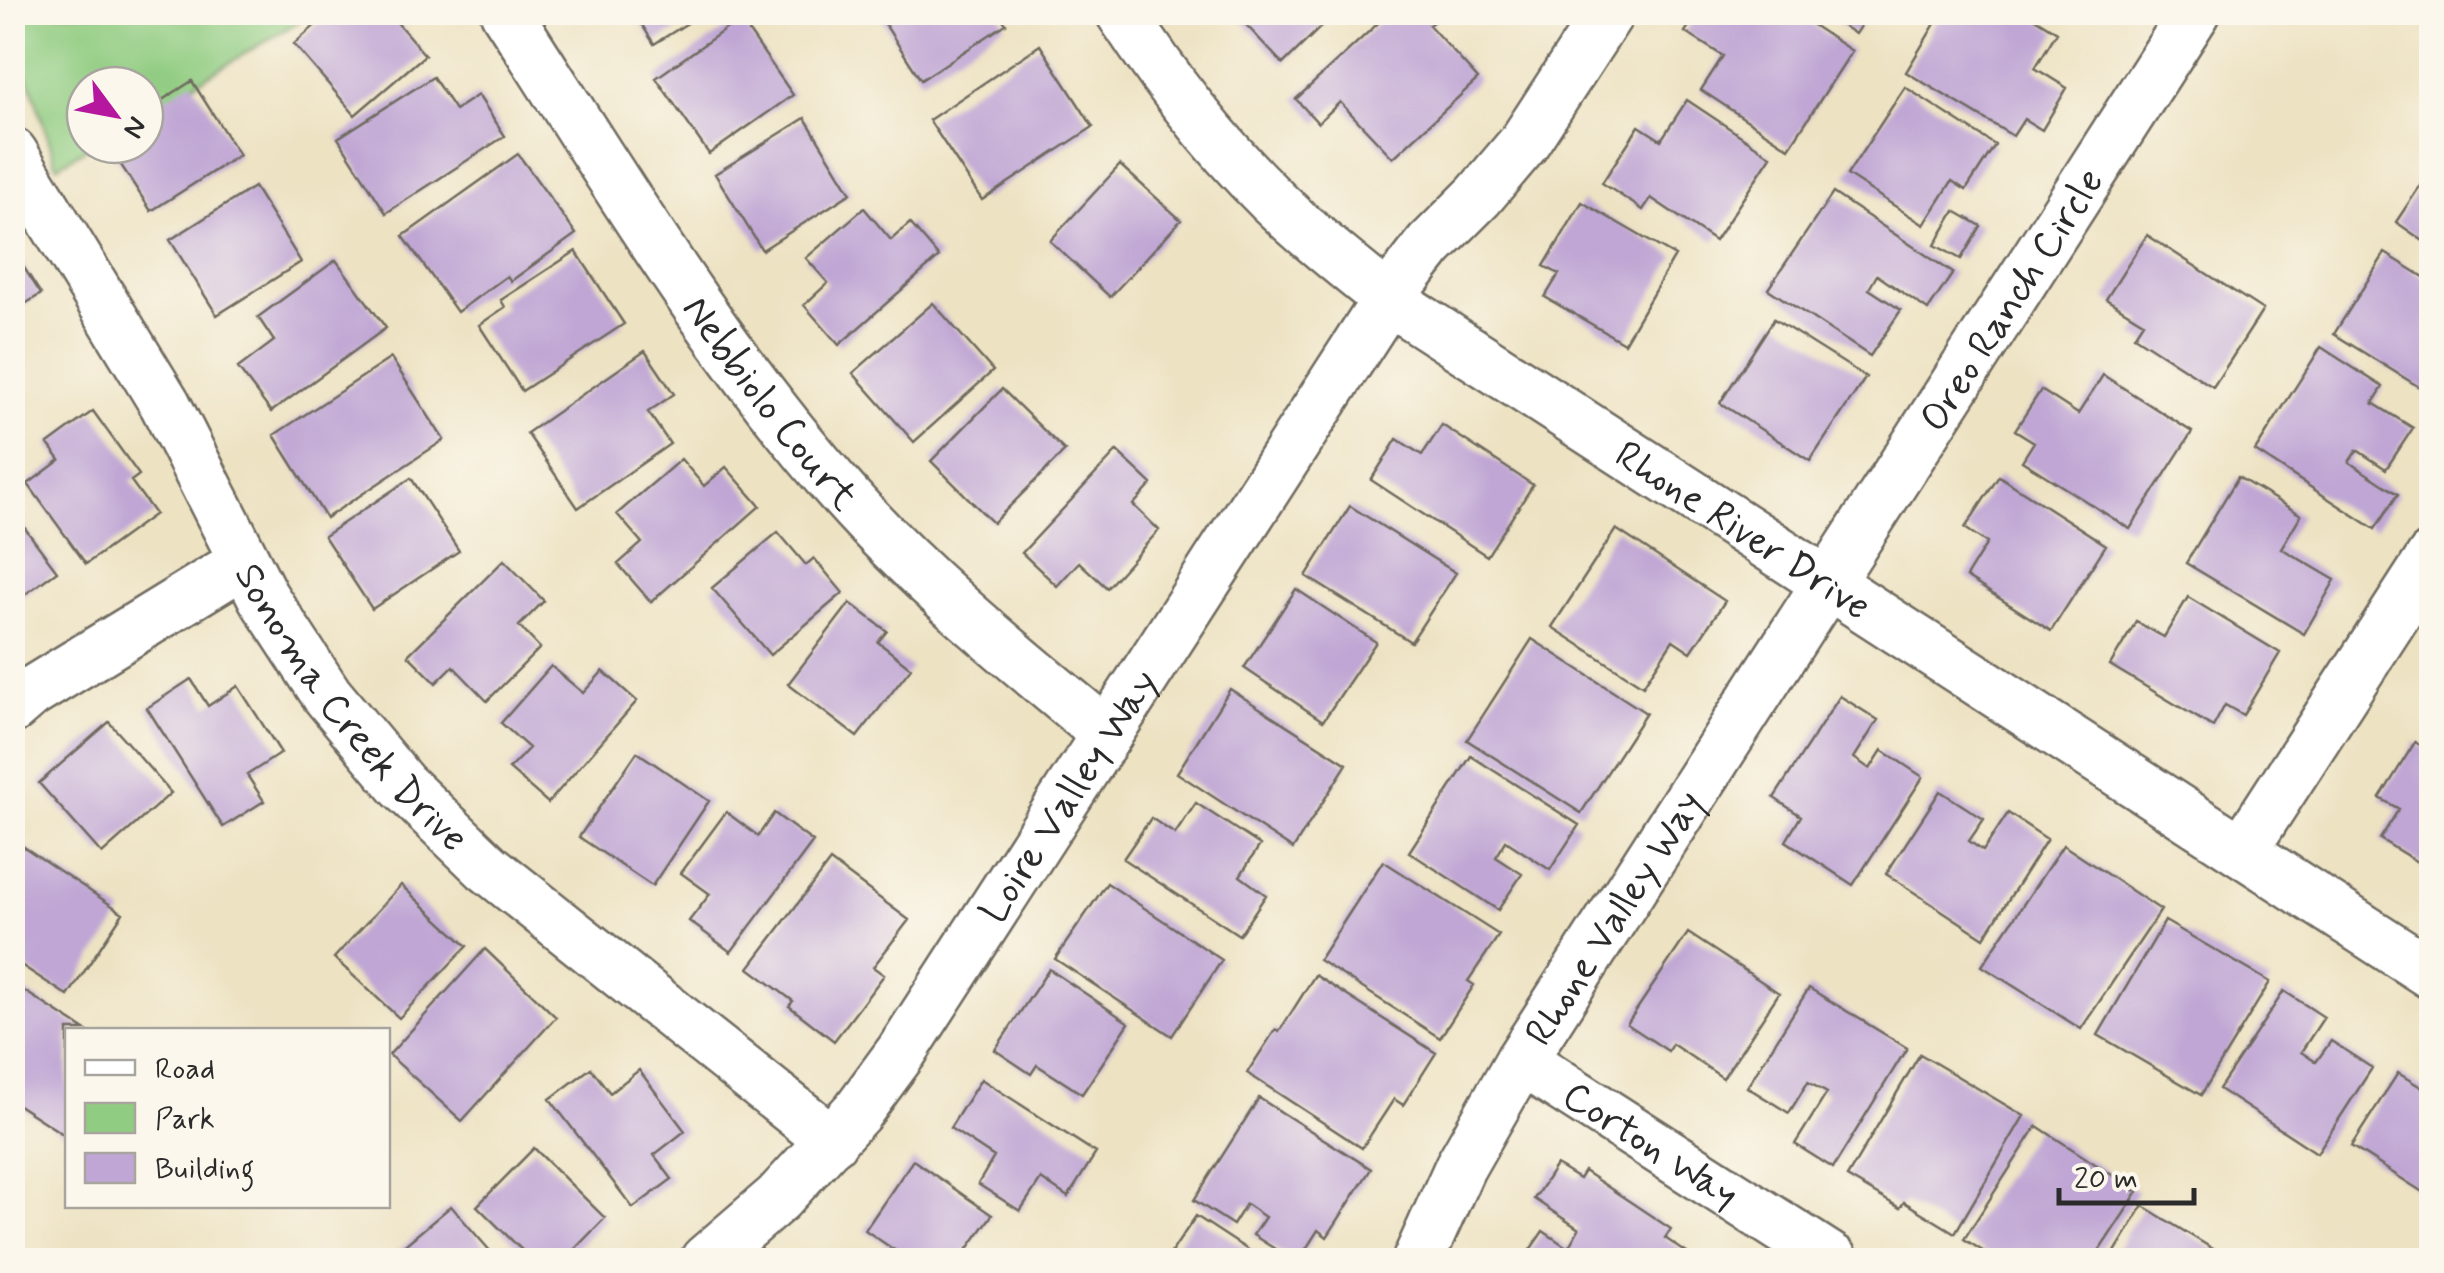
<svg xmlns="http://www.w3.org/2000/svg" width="2444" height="1273" font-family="Mynerve,sans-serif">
	<rect width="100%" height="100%" fill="#fbf7ec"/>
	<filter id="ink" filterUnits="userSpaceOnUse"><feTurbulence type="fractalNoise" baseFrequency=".01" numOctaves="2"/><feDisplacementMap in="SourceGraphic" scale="20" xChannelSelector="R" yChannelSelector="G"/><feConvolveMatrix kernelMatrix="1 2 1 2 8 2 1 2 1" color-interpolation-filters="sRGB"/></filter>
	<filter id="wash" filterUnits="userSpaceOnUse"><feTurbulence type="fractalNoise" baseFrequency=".0048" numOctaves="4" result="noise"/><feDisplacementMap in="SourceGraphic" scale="40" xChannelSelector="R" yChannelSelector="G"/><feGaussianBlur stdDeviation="2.25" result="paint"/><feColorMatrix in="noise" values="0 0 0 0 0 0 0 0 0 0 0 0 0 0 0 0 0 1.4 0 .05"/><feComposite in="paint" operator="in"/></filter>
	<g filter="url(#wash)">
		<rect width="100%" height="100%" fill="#ede2c2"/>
		<!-- green -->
		<path fill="#90cc81" stroke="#5e7c56" stroke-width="2.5" d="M12 13H313L145 113V85H85V145H92L57 166 31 85 13 53Z"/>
		<g id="blocks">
			<!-- building -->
			<path fill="#bfa6d4" d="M330 12H388L425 55 355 115 294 44Z
				M634 12H705L654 44Z
				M877 12H998L1006 24 921 80Z
				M1234 12H1336L1283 64Z
				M1390 12H1426L1434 21 1429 25 1478 79 1393 158 1340 102 1318 123 1296 99Z
				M1698 12H1793L1852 51 1789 148 1701 90 1723 56 1685 32Z
				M1823 12H1869L1855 34Z
				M1942 12H2025L2057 32 2035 68 2067 88 2042 130 2024 119 2013 136 1906 72Z
				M740 19 793 95 709 154 656 78Z
				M1040 45 1093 127 982 200 929 120Z
				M433 77 455 110 478 95 505 136 386 213 338 138Z
				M192 81 239 155 151 211 108 145H145V111Z
				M1905 87 1995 145 1966 190 1952 181 1924 225 1847 175Z
				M1687 100 1771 156 1715 241 1651 198 1643 210 1602 183 1639 126 1661 140Z
				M805 118 851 193 762 250 715 174Z
				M518 154 576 234 511 281 507 276 457 312 403 236Z
				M1120 165 1181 220 1110 297 1050 241Z
				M2432 168V247L2396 222Z
				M254 187 301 262 217 315 170 240Z
				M1833 193 1953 273 1928 310 1877 275 1869 289 1901 310 1870 356 1768 289Z
				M1582 202 1675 256 1624 343 1545 297 1559 274 1544 266Z
				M864 208 891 240 910 223 939 257 839 345 804 305 828 283 806 258Z
				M1955 211 1981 226 1961 259 1935 245Z
				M2147 235 2263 310 2213 387 2134 336 2143 322 2106 299Z
				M12 249 41 294 12 312Z
				M576 251 624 324 522 391 479 325 505 307 501 300Z
				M2385 253 2432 282V395L2334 334Z
				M336 260 386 328 271 412 238 368 274 341 258 317Z
				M933 303 993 371 914 442 853 373Z
				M1774 319 1866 377 1810 461 1720 403Z
				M2321 347 2383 387 2373 403 2413 428 2386 469 2357 450 2349 462 2398 494 2375 529 2255 451Z
				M645 351 674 394 648 412 670 444 578 508 527 433Z
				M391 358 444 440 326 518 274 435Z
				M2103 375 2192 432 2130 529 2022 461 2034 442 2015 430 2041 390 2078 414Z
				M1002 389 1065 451 993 523 931 461Z
				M93 411 139 475 131 481 155 514 86 564 28 484 60 460 48 444Z
				M1442 425 1533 485 1487 556 1371 480 1397 439 1422 455Z
				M1117 451 1152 484 1133 505 1159 530 1107 588 1079 562 1057 586 1022 553Z
				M681 459 704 486 726 467 760 506 651 602 618 564 642 543 617 514Z
				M1999 476 2106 545 2051 631 1966 577 1987 543 1965 528Z
				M2238 477 2301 515 2281 548 2335 580 2304 634 2186 563Z
				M411 478 459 551 372 609 324 536Z
				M1350 506 1456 573 1411 642 1306 576Z
				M12 511 57 571 12 604Z
				M1616 529 1725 601 1691 652 1673 640 1643 686 1552 627Z
				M778 532 806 565 814 558 843 593 770 655 712 588Z
				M504 560 544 601 519 626 540 648 487 701 453 666 436 683 408 655Z
				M1296 589 1376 642 1323 721 1244 668Z
				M2188 597 2280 653 2243 715 2225 705 2213 727 2110 665 2136 622 2164 637Z
				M850 603 887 631 878 642 911 668 857 737 788 684Z
				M1532 639 1646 713 1581 813 1467 740Z
				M551 666 583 693 603 671 637 701 548 803 509 769 529 748 501 723Z
				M191 679 208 706 238 686 281 753 247 775 264 801 223 827 147 708Z
				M1230 689 1347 764 1293 849 1177 773Z
				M1840 696 1878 720 1854 758 1870 769 1882 750 1923 777 1853 885 1786 841 1801 816 1774 798Z
				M109 722 171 793 102 854 39 783Z
				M2415 742 2432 752V871L2380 839 2399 809 2380 798Z
				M637 752 709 801 652 886 579 837Z
				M1471 756 1579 825 1550 870 1506 841 1496 857 1522 874 1498 910 1409 852Z
				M1940 791 1984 819 1969 841 1983 851 2008 813 2047 839 1984 938 1886 874Z
				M1196 803 1260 845 1240 876 1266 895 1239 935 1123 859 1151 818 1175 834Z
				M726 812 758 836 774 813 813 842 731 952 689 921 710 894 681 873Z
				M12 839 123 913 68 996 12 959V892L17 886 12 882Z
				M2063 845 2161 910 2081 1029 1982 966Z
				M830 861 909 920 873 967 884 975 834 1041 789 1006 793 1001 749 968Z
				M1383 861 1499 935 1468 981 1474 985 1440 1038 1319 960Z
				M1107 883 1222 960 1172 1036 1055 959Z
				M401 885 467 946 399 1018 334 958Z
				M2165 921 2270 982 2201 1095 2098 1035Z
				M1688 933 1779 993 1723 1078 1672 1044 1668 1051 1627 1024Z
				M485 949 556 1017 462 1121 389 1055Z
				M1049 969 1129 1023 1082 1094 1037 1065 1031 1074 995 1050Z
				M1315 975 1436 1053 1403 1105 1394 1099 1362 1148 1247 1073 1275 1030 1279 1032Z
				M12 983 85 1030H68V1127L63 1134 12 1101Z
				M1809 988 1907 1048 1833 1168 1795 1144 1827 1093 1808 1082 1789 1113 1747 1087Z
				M2284 991 2324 1017 2301 1052 2316 1062 2331 1041 2372 1068 2317 1153 2219 1089Z
				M1920 1054 2024 1116 1955 1233 1904 1202 1900 1208 1847 1177Z
				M591 1068 610 1093 639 1070 685 1131 654 1155 672 1179 633 1208 550 1099Z
				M2398 1073 2432 1094V1198L2351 1146Z
				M981 1079 1096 1153 1068 1197 1041 1179 1020 1211 978 1184 994 1157 950 1128Z
				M1259 1098 1371 1169 1327 1237 1318 1230 1299 1260H1292L1253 1235 1265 1217 1246 1204 1233 1225 1194 1200Z
				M2037 1126 2138 1192 2093 1260H1997L1964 1239Z
				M534 1148 605 1218 564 1260H532L477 1206Z
				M913 1160 992 1215 960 1260H909L865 1230Z
				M1556 1165 1579 1179 1584 1171 1671 1229 1665 1238 1690 1255 1687 1260H1523L1543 1231 1568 1248 1579 1229 1534 1199Z
				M451 1206 498 1260H387Z
				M2143 1206 2231 1260H2110Z
				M1196 1216 1263 1260H1166Z"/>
		</g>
	</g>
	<g filter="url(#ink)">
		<use href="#blocks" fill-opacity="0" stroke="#6f6b60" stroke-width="2.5"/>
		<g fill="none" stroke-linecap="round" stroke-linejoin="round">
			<!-- minor casing -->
			<g stroke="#6f6b60" stroke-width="55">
				<g id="minor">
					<path id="s1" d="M506 12C613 177 714 348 844 495 923 584 1016 658 1107 734"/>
					<path id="s2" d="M1121 12C1170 87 1226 159 1293 220 1323 247 1356 273 1388 299L2432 974"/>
					<path id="s3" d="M12 153 165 404 263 597 327 695 402 785 487 867 832 1141"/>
					<path d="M12 708 27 695 244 562"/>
					<path d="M2242 851 2432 557"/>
					<path id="s4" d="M1521 1060 1833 1260"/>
					<path id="s5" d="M706 1260 778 1198 857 1112 902 1051 1388 299 1430 245 1479 196 1523 144 1609 12"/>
					<path id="s6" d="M1418 1260 1460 1167 1521 1060 2195 12"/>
				</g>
			</g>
			<!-- minor -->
			<use href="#minor" stroke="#fff" stroke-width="50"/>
		</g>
	</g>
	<g text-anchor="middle" stroke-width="8" stroke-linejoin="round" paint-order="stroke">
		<!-- street labels -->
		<g font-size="40" fill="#2b2b2b" stroke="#fbf7ec">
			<text dy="14" stroke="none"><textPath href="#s6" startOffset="1130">Oreo Ranch Circle</textPath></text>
			<text dy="14" stroke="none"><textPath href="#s1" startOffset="472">Nebbiolo Court</textPath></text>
			<text dy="14" stroke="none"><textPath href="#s2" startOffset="818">Rhone River Drive</textPath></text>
			<text dy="14" stroke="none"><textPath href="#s3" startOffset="652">Sonoma Creek Drive</textPath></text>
			<text dy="14" stroke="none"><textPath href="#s5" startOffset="592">Loire Valley Way</textPath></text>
			<text dy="14" stroke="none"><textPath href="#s6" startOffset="395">Rhone Valley Way</textPath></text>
			<text dy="14" stroke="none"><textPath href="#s4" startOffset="155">Corton Way</textPath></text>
		</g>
	</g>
	<!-- margin -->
	<rect width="2444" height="1273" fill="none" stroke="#fbf7ec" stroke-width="50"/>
	<!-- legend -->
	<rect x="65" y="1028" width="325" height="180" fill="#fbf7ec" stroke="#a8a59f" stroke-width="2.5"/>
	<rect x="85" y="1060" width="50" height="15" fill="#ffffff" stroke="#a8a59f" stroke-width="2.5"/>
	<text x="155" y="1078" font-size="30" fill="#2b2b2b">Road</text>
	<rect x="85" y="1103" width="50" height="30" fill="#90cc81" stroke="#a8a59f" stroke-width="2.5"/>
	<text x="155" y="1128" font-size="30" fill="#2b2b2b">Park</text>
	<rect x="85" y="1153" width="50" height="30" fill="#bfa6d4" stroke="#a8a59f" stroke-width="2.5"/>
	<text x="155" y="1178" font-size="30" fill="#2b2b2b">Building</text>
	<!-- north arrow -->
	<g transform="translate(115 115) rotate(122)"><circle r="48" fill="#fbf7ec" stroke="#a8a59f" stroke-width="2.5"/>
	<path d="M0-8L18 38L0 25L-18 38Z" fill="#b5179e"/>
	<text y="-15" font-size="28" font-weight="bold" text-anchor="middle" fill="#2b2b2b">N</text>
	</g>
	<!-- scale -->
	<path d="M2059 1188v15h135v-15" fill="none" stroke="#2b2b2b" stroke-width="5"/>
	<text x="2074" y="1188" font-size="30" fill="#2b2b2b" stroke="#fbf7ec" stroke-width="8" paint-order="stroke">20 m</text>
</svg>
